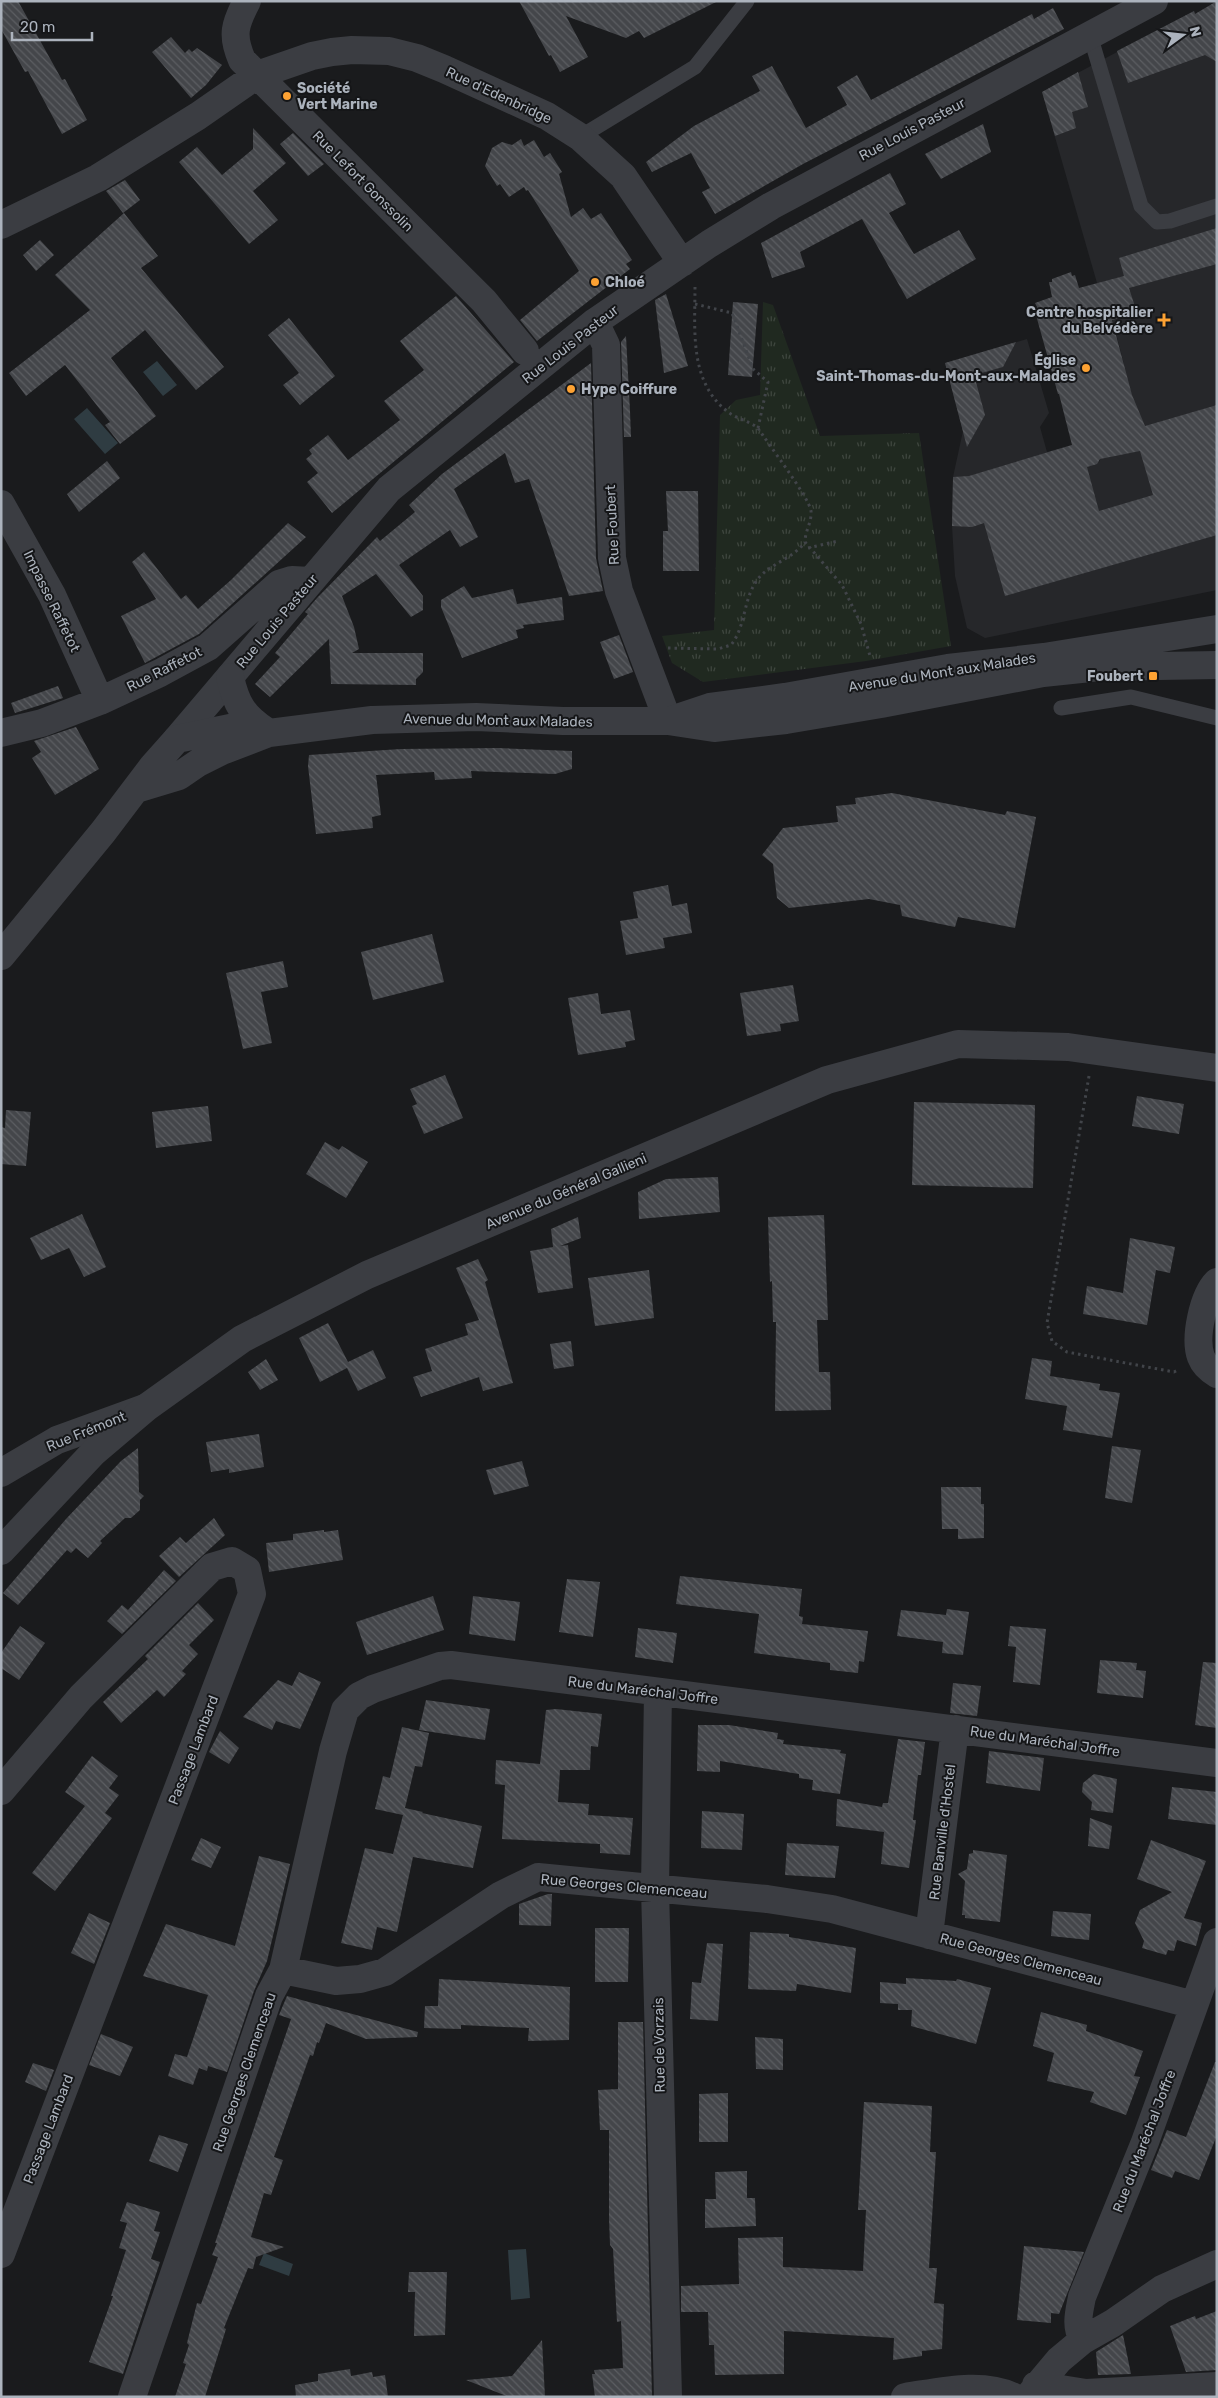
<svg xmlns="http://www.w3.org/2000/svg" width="1218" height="2398" font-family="Rubik,sans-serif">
	<defs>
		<pattern id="grass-tufts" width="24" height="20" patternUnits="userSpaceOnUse" patternTransform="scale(1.25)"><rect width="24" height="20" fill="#202920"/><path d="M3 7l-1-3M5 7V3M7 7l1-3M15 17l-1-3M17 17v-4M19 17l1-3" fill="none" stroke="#3e463e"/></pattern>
		<pattern id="building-back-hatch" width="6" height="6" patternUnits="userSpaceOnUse" patternTransform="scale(1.25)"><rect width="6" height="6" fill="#44464a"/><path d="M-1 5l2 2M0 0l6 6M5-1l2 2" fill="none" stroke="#5c5e62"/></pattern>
	</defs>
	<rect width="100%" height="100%" fill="#1a1b1d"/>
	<!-- built -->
	<path fill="#26272a" d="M1217 2V590L985 638 967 628 955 576 952 526 953 477 963 431 945 363 1027 339 1049 413 1040 427 1047 452 1075 444 1097 462 1100 461 1099 458 1133 398 1120 365 1124 364 1113 322 1097 283 1042 92 1194 11 1195 14Z"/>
	<!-- grass -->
	<path fill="url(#grass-tufts)" d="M763 302 773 305 820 436 919 433 951 646 866 661 703 682 672 663 662 636 714 630 720 415 736 400 760 395Z"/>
	<!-- water -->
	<path fill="#2f3c42" d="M157 361 177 385 163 396 143 372Z
		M87 408 118 443 105 454 74 419Z
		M526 2249 530 2298 511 2300 508 2250Z
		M264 2253 293 2264 289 2276 259 2265Z"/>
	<!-- building -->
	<path fill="url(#building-back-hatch)" fill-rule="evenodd" d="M1 1H18L62 80 65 79 87 120 62 134 28 71 25 72 1 29Z
		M519 1H718L644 38 639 31 626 38 566 16 588 57 560 72 551 55 549 56Z
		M1217 1V62L1205 55 1128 83 1117 51 1194 11 1195 14Z
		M1053 8 1064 29 803 164 715 214 702 192 710 188 691 153 652 172 646 162 694 126 760 91 752 76 772 66 806 128 847 105 837 87 857 75 871 100 1032 14 1034 19Z
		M171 37 185 53 189 49 192 52 197 48 222 65 206 85 191 98 152 52Z
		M1078 72 1088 107 1072 112 1076 128 1055 136 1042 92Z
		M983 124 991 152 941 179 925 154Z
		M253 128 286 163 253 191 278 220 249 244 179 162 197 147 222 175 253 149Z
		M293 133 324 164 308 176 280 144Z
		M521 139 524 146 534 140 544 157 550 153 562 172 559 174 571 217 583 208 591 219 601 213 632 260 626 264 630 269 537 341 520 320 579 271 528 190 526 191 524 187 509 197 500 184 497 186 485 166 492 148 502 142 512 145Z
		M890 173 906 204 889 213 914 254 959 230 976 259 907 299 862 219 800 252 805 267 772 278 761 243Z
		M125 180 140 200 123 213 106 191Z
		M124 213 158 256 141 268 224 367 196 390 145 330 111 358 156 416 120 444 105 425 110 422 65 365 26 396 9 373 90 310 55 275Z
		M1217 228V264L1129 288 1137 313 1112 320 1132 395 1145 426 1217 405V535L1005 596 984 523 972 527 952 526 953 477 969 476 1072 445 1059 394H1058L1034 308 1037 307 1035 303 1052 297 1049 282H1052V279L1071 272 1072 276 1075 275 1079 288 1124 276 1119 258ZM1140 451 1153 495 1099 511 1087 467 1097 464 1100 459Z
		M40 240 54 255 36 271 23 255Z
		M666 294 688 366 664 373 655 300Z
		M456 296 514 362 332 513 307 482 318 473 306 459 312 454 309 450 328 435 348 460 400 420 384 401 424 370 400 341Z
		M733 302 758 304 752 377 728 375Z
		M289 318 335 376 300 405 283 385 299 373 268 335Z
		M626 336 630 411 631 437H624L621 342Z
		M1016 342 1003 367 974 375 985 415 967 447 945 363Z
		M591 363 596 558 603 591 569 596 529 479 515 483 505 453 454 489 478 537 460 547 450 530 399 565 423 596V610L411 617 376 574 342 596 354 627 359 649 352 653H423V672L416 679V685L331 684 329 639 270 697 255 684 280 657 275 653 308 614 305 612 317 598 377 537 380 541 415 512 409 505 442 474Z
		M107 461 120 478 79 512 67 494Z
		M666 491H698L699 571H663V531H668Z
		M288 523 306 537 199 634 145 663 121 616 156 599 132 562 144 552 181 599 186 595 198 609 231 580Z
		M464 586 472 598 513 589 517 604 562 597 564 620 523 625 524 628 516 630 518 638 462 658 441 607V600Z
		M619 635 633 672 614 679 600 642Z
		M58 686 63 698 15 713 11 703Z
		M76 727 99 769 55 795 32 758 41 752 34 741Z
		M498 748 572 751V769L555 774 471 771 472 778 435 780 434 772 376 775 381 815 372 817 373 828 316 834 308 766 309 755 401 749Z
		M892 793 1005 815 1007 811 1036 817 1015 928 958 917 955 927 902 916 900 905 869 899 789 908 777 898 773 864 762 855 783 828 838 822 836 806 856 804 855 798Z
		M668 885 672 906 687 903 692 933 663 938 665 948 626 955 620 921 638 918 633 892Z
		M432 934 444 982 373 1000 361 952Z
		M283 961 288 987 261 992 272 1043 243 1049 226 973Z
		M793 985 799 1021 780 1024 781 1031 747 1036 740 993Z
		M598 993 601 1014 630 1010 635 1040 625 1042 626 1047 578 1055 568 998Z
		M445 1075 463 1118 424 1134 412 1106 417 1104 410 1089Z
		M1137 1096 1184 1104 1179 1134 1132 1126Z
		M914 1102 1035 1105 1033 1188 912 1185Z
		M208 1106 212 1141 156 1148 152 1112Z
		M6 1110 31 1112 26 1166 1 1164V1127L5 1128Z
		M325 1142 339 1150 342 1146 368 1162 346 1198 306 1174Z
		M718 1177 720 1212 639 1219 638 1192 666 1179Z
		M82 1214 106 1267 84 1277 69 1248 41 1260 30 1238Z
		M824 1215 828 1320H817L819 1372H830L831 1410 775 1411 776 1322H773L772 1281 770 1282 768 1217Z
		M578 1217 581 1238 560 1246 568 1245 573 1288 538 1293 530 1251 553 1247 551 1229Z
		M1130 1238 1175 1247 1170 1273 1156 1270 1147 1325 1083 1314 1087 1286 1123 1293Z
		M478 1259 488 1280 485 1282 513 1383 483 1391 479 1377 421 1397 413 1377 432 1371 425 1349 468 1335 465 1324 479 1320 456 1268Z
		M649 1270 654 1318 595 1326 588 1278Z
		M328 1323 348 1362 373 1350 386 1378 358 1391 347 1368 320 1382 299 1338Z
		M571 1341 574 1366 554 1369 550 1344Z
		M1032 1358 1052 1361 1050 1376 1100 1384 1099 1390 1120 1393 1112 1438 1063 1430 1067 1406 1025 1399Z
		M266 1359 278 1380 260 1390 248 1372Z
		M259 1434 264 1467 229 1473V1469L211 1472 206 1442Z
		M1112 1446 1141 1450 1132 1503 1105 1498Z
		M138 1448 139 1492 144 1496 140 1500V1510L131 1518H125L100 1541 102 1543 88 1558 76 1548 71 1553 67 1550 18 1605 3 1593 66 1519 121 1461Z
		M522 1461 529 1486 494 1495 486 1470Z
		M941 1487H981V1504H984V1538L958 1539V1529H942Z
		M214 1518 225 1535 179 1577 159 1556 180 1537 186 1543Z
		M324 1530V1532L338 1530 343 1560 269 1572 266 1543 293 1540V1534Z
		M164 1570 176 1581 122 1634 107 1621 122 1605 128 1610Z
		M680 1576 802 1589 799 1616 803 1617 802 1624 868 1631 864 1662 859 1661 858 1673 830 1670V1663L754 1653 759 1614 676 1604Z
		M567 1579 600 1582 593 1637 559 1632Z
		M433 1596 444 1630 367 1655 356 1622Z
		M473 1596 520 1602 515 1641 469 1634Z
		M198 1603 214 1620 189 1645 198 1654 182 1671 186 1674 164 1697 157 1690 121 1723 103 1702 148 1659 145 1656Z
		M947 1609 969 1612 963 1655 942 1653 943 1642 897 1636 901 1610 946 1615Z
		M20 1626 45 1643 19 1680 1 1668V1653Z
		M1010 1626 1046 1629 1040 1685 1013 1682 1016 1647 1008 1646Z
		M638 1628 677 1633 673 1663 635 1657Z
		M1100 1660 1137 1663 1136 1670 1146 1671 1143 1698 1097 1693Z
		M1203 1662 1217 1663V1728L1195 1725Z
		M299 1672 321 1682 300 1729 276 1721 272 1730 243 1717 278 1680 292 1686Z
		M953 1683 981 1686 977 1716 950 1713Z
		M426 1700 490 1709 485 1740 419 1730Z
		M556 1709 602 1714 598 1747 591 1746 590 1770H560L558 1802 589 1804 588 1815 633 1818 630 1855 600 1853V1844L502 1839 505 1785 495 1784 496 1760 540 1764 546 1710Z
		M698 1725H729L778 1733 777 1739 784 1740 783 1744 841 1750 840 1753 846 1754 840 1794 812 1790 813 1780 799 1778V1774L720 1761V1772L697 1771Z
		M402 1727 429 1733 422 1767 415 1766 405 1808 423 1812 422 1813 482 1826 473 1868 413 1857 397 1932 377 1927 372 1950 341 1943 365 1848 393 1854 403 1815 375 1809 383 1776 390 1778Z
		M220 1731 239 1748 229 1764 209 1752Z
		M898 1739 925 1742 921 1775H918L913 1820H916L909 1868 881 1864 884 1832 836 1826 837 1799 882 1807 883 1803H888Z
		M989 1751 1044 1758 1040 1791 986 1783Z
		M92 1756 118 1776 109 1788 119 1795 105 1813 112 1818 55 1891 32 1873 85 1806 65 1792Z
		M1094 1774 1117 1779 1113 1813 1091 1810 1092 1802 1082 1792 1083 1783Z
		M1172 1787 1217 1792V1825L1168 1819Z
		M702 1811 744 1814 742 1850 701 1848Z
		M1090 1818 1112 1826 1109 1849 1088 1846Z
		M201 1838 221 1847 211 1868 191 1860Z
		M1151 1840 1206 1861 1184 1918 1202 1923 1196 1946 1177 1940 1174 1951 1168 1950 1166 1955 1142 1948 1144 1941 1135 1923 1140 1910 1172 1892 1137 1879Z
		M787 1843 839 1846 835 1878 785 1875Z
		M973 1850 1007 1855 1000 1922 965 1918V1915H962L965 1881 958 1874 967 1869 969 1854 973 1853Z
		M259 1856 290 1864 267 1961 254 1991 227 2072 208 2066 207 2071 199 2068 193 2085 168 2076 175 2054 187 2057 208 1995 143 1976 166 1924 235 1946Z
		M548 1894H552L551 1926 519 1925V1904Z
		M1053 1911 1091 1914 1089 1940 1051 1936Z
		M89 1913 110 1923 94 1964 71 1953Z
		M595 1928H629L628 1982H595Z
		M750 1932 789 1934V1937L856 1948 851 1993 797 1984 796 1991 748 1989Z
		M707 1943 723 1944 718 2021 690 2019 692 1982 701 1983Z
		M906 1978 956 1981 957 1979 991 1988 976 2044 911 2026 912 2010H898V2004L880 2003V1982L906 1984Z
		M439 1979 570 1987 569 2040 528 2041 529 2028 461 2025V2029L424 2028 425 2006H438Z
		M287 1996 418 2032 417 2037 366 2039 326 2023 319 2043 317 2042 313 2056 310 2055 274 2157 283 2160 271 2195 264 2193 251 2237 284 2247 256 2257 253 2269 248 2268 224 2328 226 2329 205 2397H175L186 2364 183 2363 189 2345 187 2343 197 2303 201 2304 218 2257 212 2255 217 2243H215L291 2019 279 2015Z
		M1041 2012 1087 2025 1086 2031 1143 2051 1134 2076 1140 2077 1126 2115 1090 2102 1094 2092 1047 2081 1054 2053 1033 2046Z
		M618 2022H643L652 2397H595L592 2374H595L594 2370 623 2368 621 2321 617 2322 613 2249 610 2245 609 2219V2130H600L598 2090 618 2089Z
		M101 2034 133 2047 120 2076 89 2065Z
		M755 2037 783 2039V2070L756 2069Z
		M1215 2062H1217V2135L1199 2180 1175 2171 1172 2178 1151 2170 1167 2130 1186 2137Z
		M33 2063 54 2070 46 2091 25 2082Z
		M728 2093V2142H699V2094Z
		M864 2102 932 2106 930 2152H936L929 2268H937L934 2303 944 2304 942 2349 922 2351V2356L893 2360 894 2338 784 2331V2374L715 2375 714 2345H709L708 2312H681V2286L739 2284 738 2238 783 2237V2267L863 2271 866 2210H858Z
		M159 2135 188 2144 178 2172 149 2161Z
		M747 2171V2198H755L756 2226 705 2228V2199H716L715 2172Z
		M127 2202 160 2212 154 2231 160 2232 151 2259 160 2262 123 2374 89 2362 113 2296H111L126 2250 119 2248 127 2223 120 2221Z
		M1024 2246 1084 2252 1059 2314 1051 2313V2323L1017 2320Z
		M409 2272H447L445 2335 414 2336 415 2292H408Z
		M1217 2311V2370L1186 2372 1170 2326 1195 2316 1196 2319Z
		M1123 2335 1131 2374 1098 2375 1096 2352Z
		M542 2340 545 2397H509L466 2380 512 2376Z
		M350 2369 351 2376 372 2372 373 2377 385 2375 388 2397H296L295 2385 318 2381V2374Z"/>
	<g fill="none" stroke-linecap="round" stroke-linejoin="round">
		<!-- path -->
		<path stroke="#414449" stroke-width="3" stroke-dasharray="2.5 4" stroke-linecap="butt" d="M695 287C695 331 689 382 728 412 737 419 749 421 758 428 768 444 809 497 811 511 812 522 805 531 805 542L842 585 861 624 870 656
			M695 304 732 313 753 369 768 382 758 428
			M808 548 838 541
			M668 648 718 649 731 645C746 626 743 600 757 580 770 563 793 559 805 542
			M1089 1076 1047 1323 1052 1341 1067 1352 1174 1372 1178 1370"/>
		<!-- service -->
		<path stroke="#3b3d42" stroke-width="15" d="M1090 35 1141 206 1157 222 1170 221 1217 206
			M580 137 695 67 747 1
			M1061 708 1131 697 1217 718"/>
		<!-- minor -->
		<path stroke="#3b3d42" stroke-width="28" d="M247 1C235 24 231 35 242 60L484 301 525 351
			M1 225 98 178 198 116 257 75 312 56 332 52 352 50 389 51 417 58 444 69 547 116 580 137 623 176 682 263
			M595 322 606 345 612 558 619 591 668 721
			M1 504 52 595 100 701
			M1 733 42 723 100 701 160 673 208 647 279 584 292 580 310 581
			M177 739 389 489 595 322 709 244 771 206 1154 1
			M1217 1282C1203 1296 1194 1338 1201 1357 1204 1365 1210 1370 1217 1374
			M1 1473 57 1440 145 1408
			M658 1692 655 1888 668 2397
			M1 1791 81 1697 212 1567 232 1561 247 1570 252 1594 1 2254
			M929 1935 955 1729
			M283 1970 333 1751 345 1710 359 1696 373 1689 440 1666 451 1665 1217 1763
			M1083 2340C1075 2325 1079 2313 1082 2297L1145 2142 1217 1942
			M1036 2385 1086 2393 1217 2386
			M132 2397 269 1996 283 1970 336 1981 360 1979 385 1972 501 1895 538 1877 767 1899 832 1909 1194 2005
			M905 2397C939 2392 982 2381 1014 2397
			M1028 2397 1059 2360 1083 2340 1113 2323 1162 2289 1217 2264"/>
		<!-- tertiary -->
		<path stroke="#3b3d42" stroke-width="28" d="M230 677C236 704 243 716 266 731
			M674 719 710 707 785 697 948 668 1044 657 1217 629
			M136 789 179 776 198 763 222 751 269 733 372 720 476 717 563 721H668L714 728 786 720 881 704 1043 673 1100 667 1217 665
			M1 956 103 832 153 766 177 739 254 723
			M1 1551 94 1452 147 1407 242 1339 367 1275 827 1080 958 1044 1068 1047 1217 1068"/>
	</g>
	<!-- markers -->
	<g fill="#fda233" stroke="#151618" stroke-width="2">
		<circle cx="287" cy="96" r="5"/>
		<circle cx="595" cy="282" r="5"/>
		<path d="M1161.5 312.5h5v5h5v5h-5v5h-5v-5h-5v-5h5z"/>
		<circle cx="1086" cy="368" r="5"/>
		<circle cx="571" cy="389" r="5"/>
		<rect x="1148" y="671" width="10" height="10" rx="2.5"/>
	</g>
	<g text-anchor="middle" stroke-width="4" stroke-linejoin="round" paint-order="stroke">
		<!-- poi labels -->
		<g font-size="14" font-weight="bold" fill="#acb3bd" stroke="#151618" text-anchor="start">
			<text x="297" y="93">Société<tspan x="297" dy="16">Vert Marine</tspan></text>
			<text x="605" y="287">Chloé</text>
			<text x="1153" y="317" text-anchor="end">Centre hospitalier<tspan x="1153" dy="16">du Belvédère</tspan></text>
			<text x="1076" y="365" text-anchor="end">Église<tspan x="1076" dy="16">Saint-Thomas-du-Mont-aux-Malades</tspan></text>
			<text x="581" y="394">Hype Coiffure</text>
			<text x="1143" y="681" text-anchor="end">Foubert</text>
		</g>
		<!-- street labels -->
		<g font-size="14" fill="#acb3bd" stroke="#151618">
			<text transform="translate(499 95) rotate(25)" y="5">Rue d'Edenbridge</text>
			<text transform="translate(912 129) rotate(-28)" y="5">Rue Louis Pasteur</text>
			<text transform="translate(363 181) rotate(45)" y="5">Rue Lefort Gonssolin</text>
			<text transform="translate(570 344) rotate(-38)" y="5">Rue Louis Pasteur</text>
			<text transform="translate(612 525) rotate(-93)" y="5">Rue Foubert</text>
			<text transform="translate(52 601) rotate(64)" y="5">Impasse Raffetot</text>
			<text transform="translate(277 621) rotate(-50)" y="5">Rue Louis Pasteur</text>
			<text transform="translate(164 669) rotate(-27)" y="5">Rue Raffetot</text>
			<text transform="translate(942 672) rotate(-9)" y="5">Avenue du Mont aux Malades</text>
			<text transform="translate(498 720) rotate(1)" y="5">Avenue du Mont aux Malades</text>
			<text transform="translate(566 1191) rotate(-23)" y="5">Avenue du Général Gallieni</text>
			<text transform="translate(86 1431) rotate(-22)" y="5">Rue Frémont</text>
			<text transform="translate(643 1690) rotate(7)" y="5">Rue du Maréchal Joffre</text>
			<text transform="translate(1045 1741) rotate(8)" y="5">Rue du Maréchal Joffre</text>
			<text transform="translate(193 1750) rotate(-69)" y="5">Passage Lambard</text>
			<text transform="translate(942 1832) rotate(-83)" y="5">Rue Banville d'Hostel</text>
			<text transform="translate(624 1886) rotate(5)" y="5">Rue Georges Clemenceau</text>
			<text transform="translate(1021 1959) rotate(15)" y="5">Rue Georges Clemenceau</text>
			<text transform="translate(659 2045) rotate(-91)" y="5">Rue de Vorzais</text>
			<text transform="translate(244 2072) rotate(-71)" y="5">Rue Georges Clemenceau</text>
			<text transform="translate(48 2129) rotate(-69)" y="5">Passage Lambard</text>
			<text transform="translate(1144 2141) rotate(-69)" y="5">Rue du Maréchal Joffre</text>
		</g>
	</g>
	<!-- border -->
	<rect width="1218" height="2398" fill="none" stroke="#acb3bd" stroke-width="5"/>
	<!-- north arrow -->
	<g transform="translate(1183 35) rotate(75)" stroke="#151618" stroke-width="4" paint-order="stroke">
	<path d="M0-4L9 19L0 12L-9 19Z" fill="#acb3bd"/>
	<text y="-8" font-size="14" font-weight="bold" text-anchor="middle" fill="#acb3bd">N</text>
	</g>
	<!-- scale -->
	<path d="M12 32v8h80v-8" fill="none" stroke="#acb3bd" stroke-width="2.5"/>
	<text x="20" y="32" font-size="15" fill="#acb3bd" stroke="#151618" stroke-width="4" paint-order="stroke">20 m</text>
</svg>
